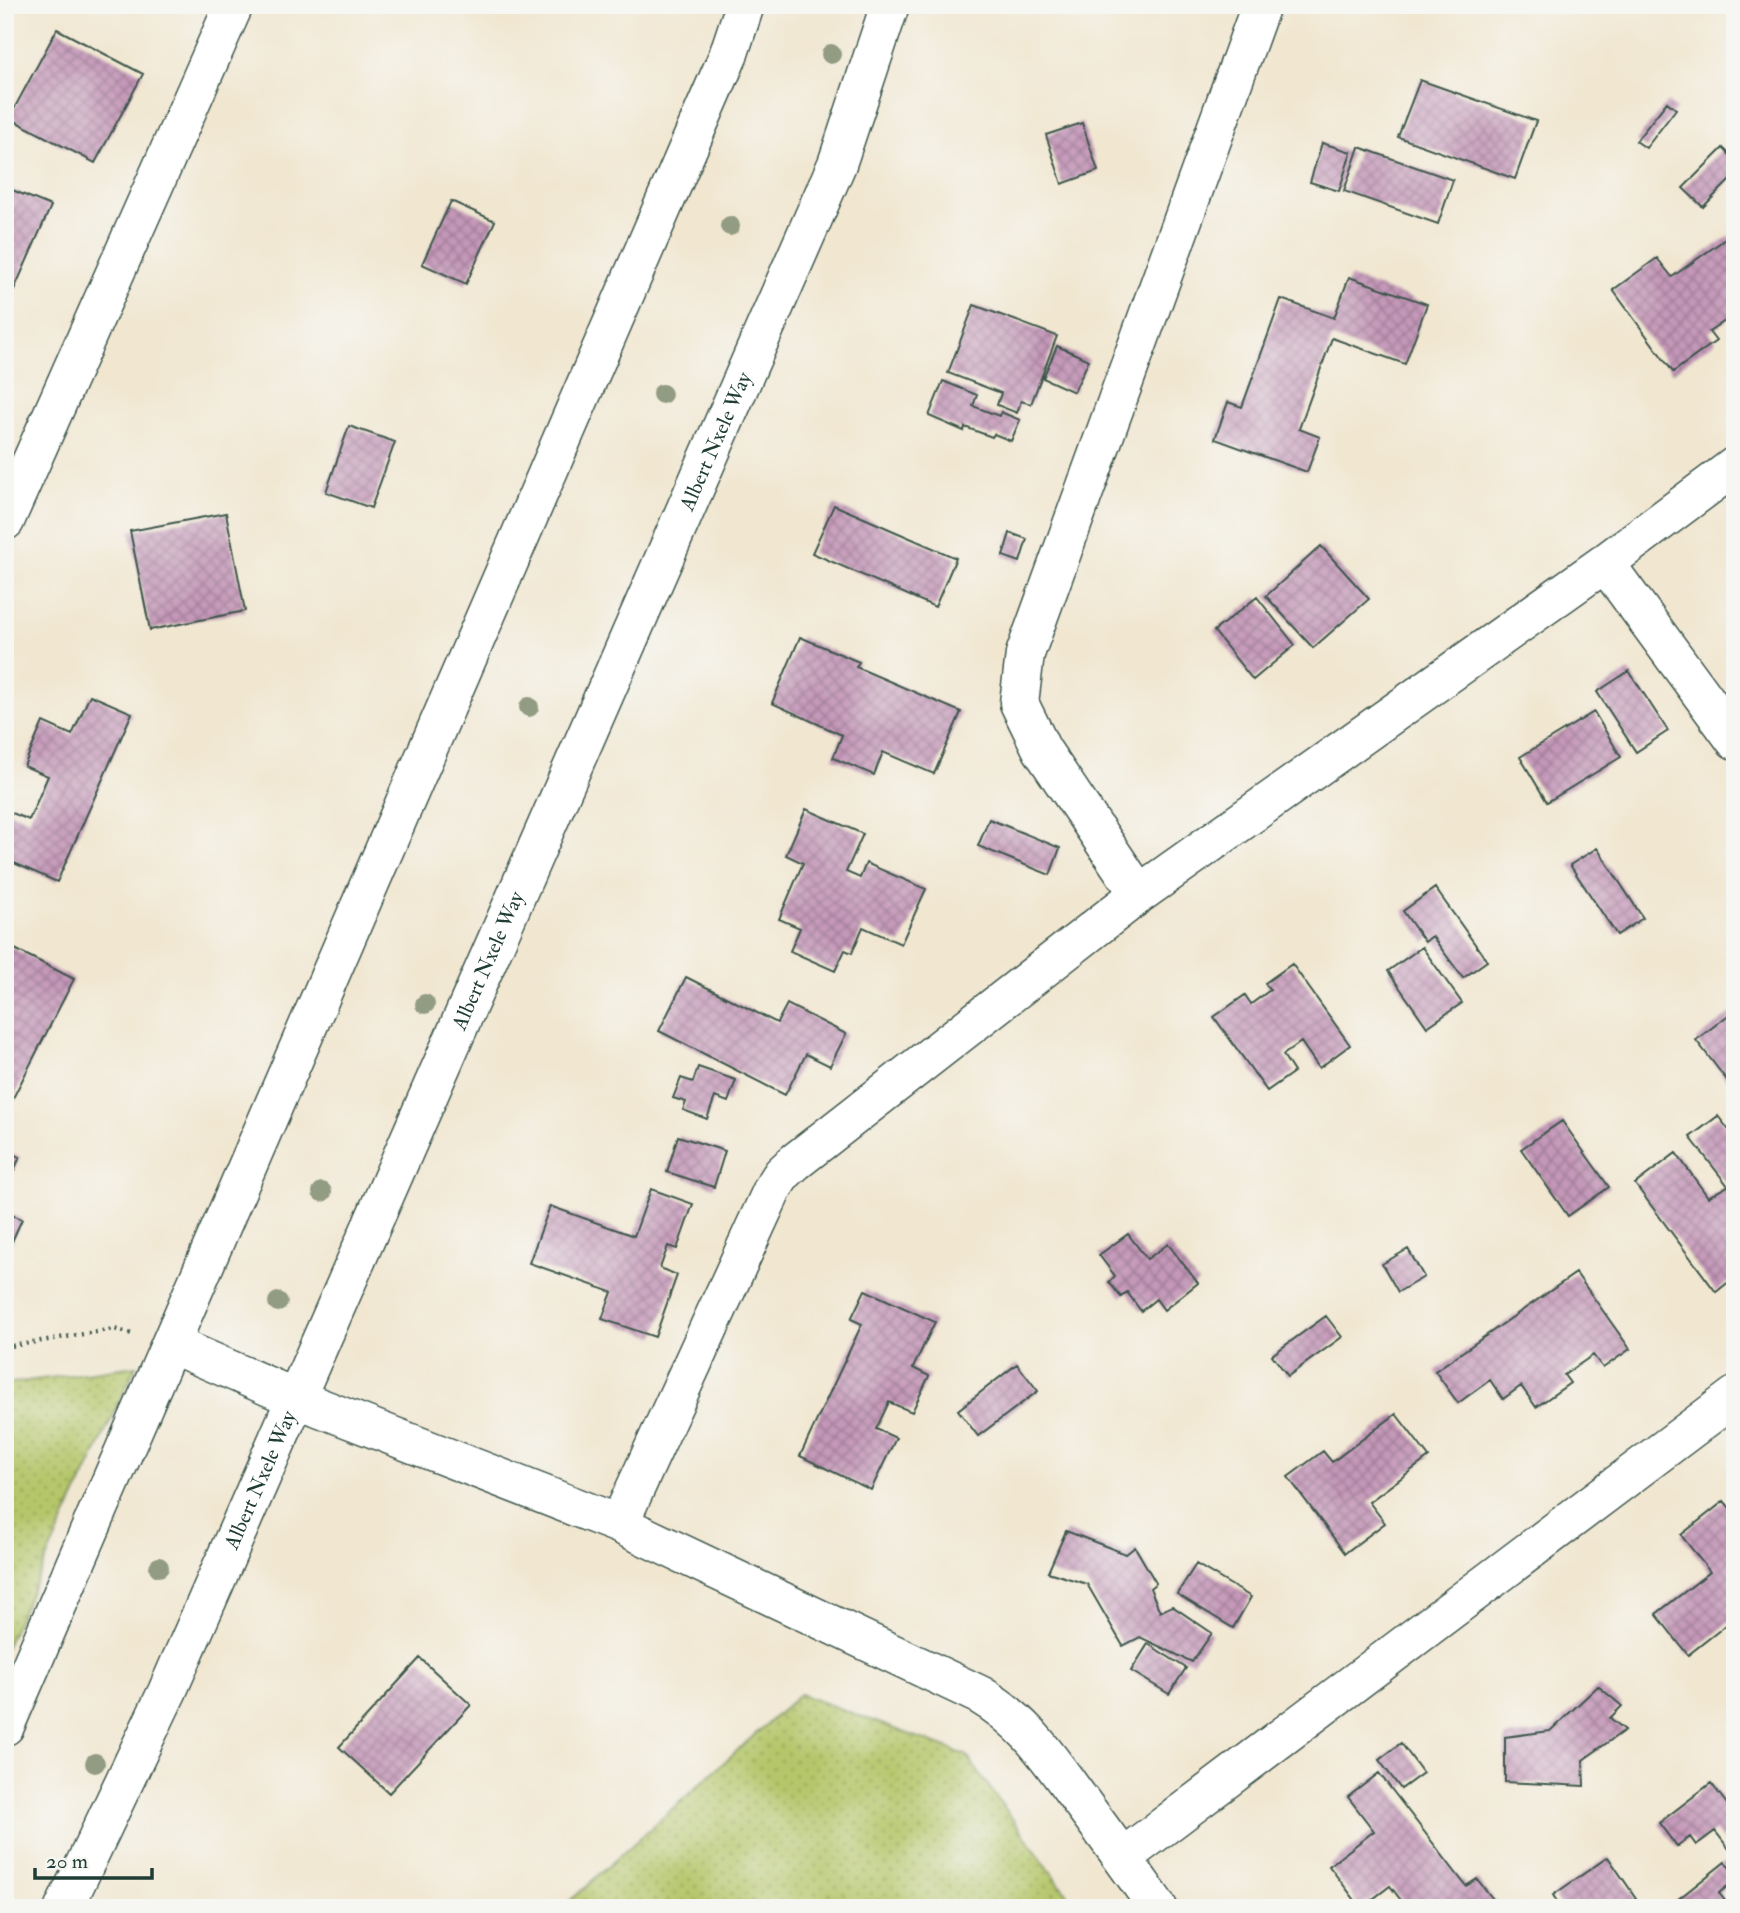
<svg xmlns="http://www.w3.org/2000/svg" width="1740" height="1913" font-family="'IM FELL Double Pica',serif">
	<defs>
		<pattern id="grass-dots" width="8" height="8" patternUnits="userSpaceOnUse" patternTransform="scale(1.75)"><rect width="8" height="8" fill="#b5c66a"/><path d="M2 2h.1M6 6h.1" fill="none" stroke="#93a258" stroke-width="1.8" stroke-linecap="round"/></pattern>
		<pattern id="building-cross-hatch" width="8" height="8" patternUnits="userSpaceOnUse" patternTransform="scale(1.75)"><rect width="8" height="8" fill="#c598b9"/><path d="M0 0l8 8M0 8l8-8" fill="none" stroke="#9f7d97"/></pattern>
	</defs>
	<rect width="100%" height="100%" fill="#f6f6f2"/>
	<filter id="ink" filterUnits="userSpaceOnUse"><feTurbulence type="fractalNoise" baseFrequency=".0143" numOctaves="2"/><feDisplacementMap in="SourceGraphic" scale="14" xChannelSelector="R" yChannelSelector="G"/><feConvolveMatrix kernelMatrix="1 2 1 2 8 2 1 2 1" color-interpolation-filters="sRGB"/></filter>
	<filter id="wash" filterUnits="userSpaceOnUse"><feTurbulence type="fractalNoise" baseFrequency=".00686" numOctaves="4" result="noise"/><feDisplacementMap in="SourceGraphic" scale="28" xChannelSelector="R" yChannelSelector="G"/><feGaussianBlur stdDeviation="1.57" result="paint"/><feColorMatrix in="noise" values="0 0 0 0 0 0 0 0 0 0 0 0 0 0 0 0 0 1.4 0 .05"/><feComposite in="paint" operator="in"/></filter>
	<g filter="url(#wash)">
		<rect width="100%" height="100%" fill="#f1e7d1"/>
		<!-- grass -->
		<path fill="url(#grass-dots)" stroke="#6a824f" stroke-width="2" d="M136 1366 5 1648V1384Z
			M800 1694 966 1755 1077 1908H562Z"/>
		<g id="blocks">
			<!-- building -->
			<path fill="url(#building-cross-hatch)" d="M57 29 143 74 95 163 9 118Z
				M1420 80 1536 121 1515 179 1398 137Z
				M1667 102 1676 109 1646 148 1636 141Z
				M1082 123 1098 171 1062 184 1046 135Z
				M1322 143 1351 152 1339 191 1310 182Z
				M1359 147 1453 180 1438 224 1344 191Z
				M1723 148 1735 160V175L1703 207 1683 188Z
				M5 187 51 206 5 310Z
				M451 201 495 221 466 284 422 264Z
				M1735 232V314L1709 332 1716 341 1673 372 1613 290 1657 258 1672 277Z
				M1349 277 1427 304 1405 364 1332 338 1299 429 1320 437 1307 472 1215 439 1228 402 1242 407 1281 299 1334 318Z
				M974 305 1057 336 1031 404 1021 401 1017 413 997 405 1001 393 948 373Z
				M1057 346 1089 360 1074 392 1043 378Z
				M943 381 977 395 973 406 999 416 1001 412 1020 420 1011 441 994 434 992 437 965 427 964 431 929 416Z
				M349 426 395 442 371 508 326 492Z
				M834 505 956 558 935 607 812 553Z
				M226 513 245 611 150 630 130 531Z
				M1010 533 1027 539 1020 562 1003 556Z
				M1321 546 1369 599 1313 648 1266 596Z
				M1257 597 1295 645 1253 680 1214 631Z
				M800 637 859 662 856 667 961 712 934 774 883 752 874 775 833 758 842 735 772 703Z
				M1629 671 1668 731 1636 752 1597 692Z
				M90 695 132 713 57 882 5 859V810L29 820 48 776 24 766 43 722 72 735Z
				M1594 712 1621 757 1547 802 1520 757Z
				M806 809 863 834 846 872 860 878 866 863 926 889 901 944 863 927 852 953 845 950 835 971 790 951 800 928 779 919 803 863 786 855Z
				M989 819 1060 848 1050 875 978 846Z
				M1597 848 1643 918 1617 935 1570 865Z
				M1435 888 1487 961 1463 978 1432 936 1425 942 1403 911Z
				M5 944 74 979 11 1102 5 1099Z
				M1422 947 1462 1003 1427 1027 1388 971Z
				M1292 964 1350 1045 1319 1068 1301 1042 1283 1055 1294 1072 1267 1091 1214 1017 1245 995 1251 1004 1270 990 1265 983Z
				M686 977 777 1023 787 1004 846 1034 830 1066 806 1054 785 1095 659 1031Z
				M1735 1010V1085L1732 1087 1696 1040Z
				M698 1067 736 1080 728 1102 715 1097 707 1119 683 1110 686 1102 673 1098 681 1078 693 1082Z
				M1718 1116 1735 1138V1277L1716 1292 1635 1184 1676 1153 1708 1197 1728 1186 1690 1137Z
				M1562 1121 1609 1187 1568 1216 1521 1149Z
				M678 1136 725 1151 714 1187 667 1172Z
				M5 1151 20 1157 5 1190Z
				M651 1189 693 1204 677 1249 668 1246 660 1268 677 1275 655 1337 602 1319 612 1292 529 1263 550 1206 634 1236Z
				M5 1212 22 1219 5 1257Z
				M1128 1234 1147 1259 1168 1244 1198 1283 1164 1310 1156 1299 1141 1311 1127 1292 1121 1297 1109 1282 1115 1276 1099 1255Z
				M1408 1249 1424 1277 1398 1292 1382 1264Z
				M1576 1273 1630 1349 1603 1368 1593 1355 1564 1375 1570 1383 1536 1407 1521 1386 1503 1399 1490 1380 1458 1403 1435 1371Z
				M865 1290 935 1322 913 1368 929 1376 912 1412 889 1402 876 1429 896 1438 871 1490 800 1456 862 1324 851 1319Z
				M1326 1316 1342 1337 1288 1376 1272 1355Z
				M1017 1364 1038 1391 978 1436 958 1410Z
				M1396 1414 1429 1457 1369 1502 1385 1523 1345 1553 1288 1477 1323 1451 1332 1462Z
				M1724 1501 1735 1514V1618L1688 1655 1656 1614 1710 1572 1681 1535Z
				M1066 1531 1126 1554 1135 1547 1156 1583 1150 1588 1160 1612 1172 1606 1212 1633 1192 1662 1140 1637 1123 1646 1087 1584 1048 1572Z
				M1196 1564 1251 1597 1233 1628 1177 1594Z
				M1148 1644 1186 1668 1169 1694 1131 1671Z
				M420 1658 471 1705 389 1793 339 1747Z
				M1598 1686 1622 1706 1610 1718 1625 1730 1583 1760 1584 1786 1505 1782V1737L1550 1731Z
				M1401 1743 1423 1773 1401 1789 1379 1760Z
				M1379 1773 1466 1886 1477 1879 1500 1908H1407L1390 1886 1361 1908 1329 1866 1374 1831 1348 1797Z
				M1711 1783 1727 1804 1732 1801 1735 1805V1845L1729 1849 1715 1831 1696 1845 1690 1837 1677 1847 1659 1823Z
				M1608 1857 1636 1898 1622 1908H1561L1553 1895Z
				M1725 1862 1735 1874V1880L1719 1893 1730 1907 1735 1903V1908H1667Z"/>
		</g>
	</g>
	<g filter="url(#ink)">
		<use href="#blocks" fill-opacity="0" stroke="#3e564c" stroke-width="2"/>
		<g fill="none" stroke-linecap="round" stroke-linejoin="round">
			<!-- minor casing -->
			<g stroke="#3e564c" stroke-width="41">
				<path id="minor" d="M5 521 234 5
					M1605 563 1735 740
					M1139 894 1042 750 1019 703 1025 654 1261 5
					M171 1344 295 1398 619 1524 980 1695C1026 1722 1048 1757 1079 1799 1106 1835 1132 1871 1158 1908
					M619 1524 773 1188 782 1174 795 1162 1139 894 1605 563 1735 466
					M1123 1857 1735 1396"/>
			</g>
			<!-- secondary casing -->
			<g stroke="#3e564c" stroke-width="41">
				<g id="secondary">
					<path d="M5 1726 728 56 745 5"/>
					<path id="s1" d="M64 1908 167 1692 837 164 890 5"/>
				</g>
			</g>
			<!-- path -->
			<path stroke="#3e564c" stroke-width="4.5" stroke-dasharray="2 5" stroke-linecap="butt" d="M5 1347 114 1329 132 1334"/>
			<!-- minor -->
			<use href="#minor" stroke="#fff" stroke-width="38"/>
			<!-- secondary -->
			<use href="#secondary" stroke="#fff" stroke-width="38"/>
		</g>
		<!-- trees -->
		<g fill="#929c82">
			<circle cx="831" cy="54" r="10"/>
			<circle cx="730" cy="226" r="10"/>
			<circle cx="662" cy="394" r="10"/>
			<circle cx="529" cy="707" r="10"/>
			<circle cx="425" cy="1004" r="10"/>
			<circle cx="322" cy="1192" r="10"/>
			<circle cx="278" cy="1302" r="10"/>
			<circle cx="159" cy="1567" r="10"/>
			<circle cx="95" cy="1763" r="10"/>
		</g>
	</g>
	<g text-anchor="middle" stroke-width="5" stroke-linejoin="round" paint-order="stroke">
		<!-- street labels -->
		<g font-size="21" fill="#1f3d34" stroke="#f6f6f2">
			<text dy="7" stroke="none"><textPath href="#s1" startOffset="1605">Albert Nxele Way</textPath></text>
			<text dy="7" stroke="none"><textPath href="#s1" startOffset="1038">Albert Nxele Way</textPath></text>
			<text dy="7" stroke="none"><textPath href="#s1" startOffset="471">Albert Nxele Way</textPath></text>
		</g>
	</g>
	<!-- margin -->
	<rect width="1740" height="1913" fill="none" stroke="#f6f6f2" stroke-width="28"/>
	<!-- scale -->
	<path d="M35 1868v10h117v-10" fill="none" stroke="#1f3d34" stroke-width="3.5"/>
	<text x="46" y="1868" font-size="21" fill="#1f3d34" stroke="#f6f6f2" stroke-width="5" paint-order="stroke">20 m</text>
</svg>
